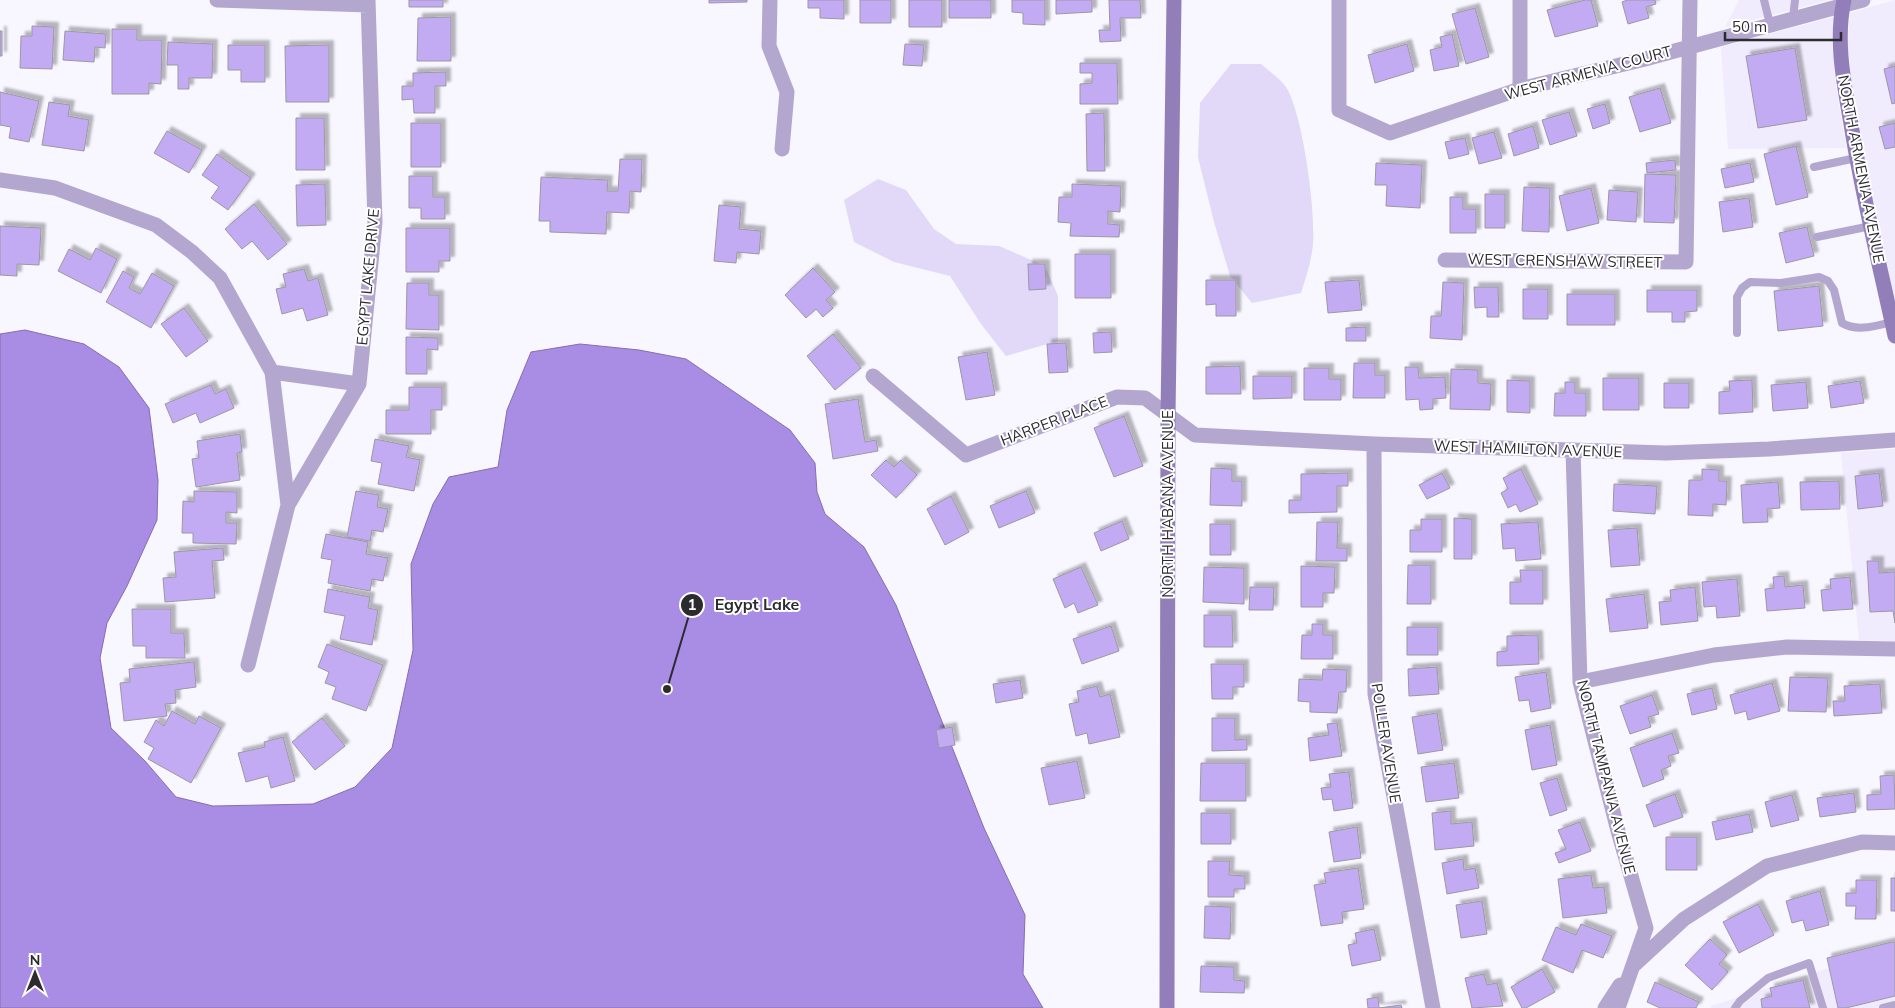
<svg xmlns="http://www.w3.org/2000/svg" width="1895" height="1008" font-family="Mulish,sans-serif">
	<defs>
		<filter id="shadow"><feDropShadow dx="4.5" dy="-4.5" stdDeviation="1" flood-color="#0004"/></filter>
	</defs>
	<rect width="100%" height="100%" fill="#f8f6ff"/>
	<!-- built -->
	<path fill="#f0ebfd" d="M1739 0H1829L1725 27Z
		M1895 0V299L1864 156 1852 83 1848 45 1850 13Z
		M1834 17 1832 46 1836 86 1846 148 1728 149 1721 47Z
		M1895 449V641L1859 640 1841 453Z
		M1895 947V1008H1711V1006Z"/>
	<!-- green -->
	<path fill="#e1d9f7" d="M1231 64H1261C1269 71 1280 79 1286 87 1303 113 1318 222 1312 252 1310 266 1305 280 1301 293L1252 303 1230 276 1214 222 1198 157 1200 103Z
		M878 179 906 190 934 229 956 244 999 246 1045 266 1058 296V341L1006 356 981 324 950 276 894 262 854 242 844 200Z"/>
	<!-- water -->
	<path fill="#a98ce4" stroke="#846fae" d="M25 330 84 344 119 367 149 408 158 480 157 520 127 586 107 623 100 658 111 728 145 761 176 797 213 806 313 804 355 787 392 748 413 650 411 564 433 504 449 477 498 467 507 410 531 352 580 344 639 350 686 359 790 430 815 463 817 492 825 514 864 547 896 605 984 828 1025 915 1023 974 1043 1008H0V334Z"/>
	<!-- building -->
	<path fill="#c2abf3" stroke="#9b98a2" filter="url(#shadow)" d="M409 0H443V7H409Z
		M709 0H747V2L709 3Z
		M808 0H844V19L820 18V8H808Z
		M860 0H891V23H860Z
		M909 0H942V27H909Z
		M949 0H991V18H949Z
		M1012 0H1045V25L1023 24V13L1012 12Z
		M1056 0H1092V12L1056 14Z
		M1109 0H1140L1141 18H1120L1121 41 1100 42 1099 30H1110Z
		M1585 0H1591L1598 26 1555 37 1547 10Z
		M1627 0H1655L1656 4 1646 7 1649 18 1628 24 1622 2Z
		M1475 8 1489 57 1466 64 1452 14Z
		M451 17V61H417L418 18Z
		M32 26 54 27 52 69 20 68 21 36H32Z
		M112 29H137V40H162L161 84 149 83V94H112Z
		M0 31H2V56H0Z
		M65 31 106 34 105 48 95 47 94 62 63 60Z
		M1452 34 1459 66 1434 71 1430 50 1442 47 1440 37Z
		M168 42 213 44 212 78H189V89H178V65H167Z
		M905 44 924 45 922 66 903 65Z
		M1407 44 1414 71 1375 83 1368 55Z
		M228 45H265V82H241V70H228Z
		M329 45V102H286L285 46Z
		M1795 48 1807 120 1758 128 1746 56Z
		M1080 63H1117L1118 104H1080V84L1092 83V73H1080Z
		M1895 66V103L1892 104 1884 69Z
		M446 72V86H435V113H414L413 99 402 100V86H413V73Z
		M1660 88 1671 123 1640 132 1629 97Z
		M0 92 39 101 29 142 9 138 11 127 0 125Z
		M49 102 70 105 68 116 89 120 84 151 42 145Z
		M1605 104 1610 123 1593 129 1587 109Z
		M1569 112 1577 136 1550 145 1542 120Z
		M1104 113 1105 171H1087L1086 114Z
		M296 118H324L325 170H296Z
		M411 123H441V167H411Z
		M1895 123V147L1885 149 1879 127Z
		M1533 126 1539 148 1514 156 1508 134Z
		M167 131 202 150 189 173 154 153Z
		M1494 132 1502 158 1479 164 1472 138Z
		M1465 138 1469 154 1449 159 1445 142Z
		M1796 146 1808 197 1776 205 1764 154Z
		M217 154 251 178 228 210 211 198 219 187 202 175Z
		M620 159H642L641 192 630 191 629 213 607 212 606 234 550 232V221H539L541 177 608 180 607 191H618Z
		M1675 160 1676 170 1647 173 1646 163Z
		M1376 163 1422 165 1420 208 1386 206 1387 185H1375Z
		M1750 163 1754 182 1725 188 1721 169Z
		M1645 174 1676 175 1674 223 1644 222Z
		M409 176H433V197H445V219H421V208H409Z
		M325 184 326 225 297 226 296 185Z
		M1072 184 1121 186 1120 212 1108 211V224L1120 225 1119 237 1070 236 1071 223 1058 222 1059 197H1072Z
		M1524 187 1550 188 1549 232 1522 231Z
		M1591 188 1599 223 1567 231 1559 196Z
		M1609 190 1638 192 1636 222 1607 220Z
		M1485 194H1505V228H1485Z
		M1450 197H1463V209H1476V233H1450Z
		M1749 198 1753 227 1723 232 1719 202Z
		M254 204 287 244 268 260 252 241 242 249 225 229Z
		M719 205 741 207 739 229 761 231 759 254 737 252 736 263 714 261Z
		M0 226 41 228 39 265 17 264V276L0 275Z
		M1807 227 1814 256 1786 263 1779 233Z
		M406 228H450V261H439V272H406Z
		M96 248 117 259 101 293 58 271 69 249 90 260Z
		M1075 254H1111V298H1075Z
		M1028 264H1045L1046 289 1029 290Z
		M813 268 835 292 826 300 833 308 823 317 816 309 806 318 785 295Z
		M304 269 308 281 318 278 328 315 307 321 303 308 282 314 276 289 286 287 283 274Z
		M123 271 134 277 129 288 140 294 152 273 174 286 151 328 106 302Z
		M1206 280H1236V316H1216V304L1206 305Z
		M1359 280 1362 310 1328 313 1325 282Z
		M1443 282 1464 283 1462 340 1430 338 1431 316H1441Z
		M407 283H429V295H439V330L406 329Z
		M1819 286 1823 326 1778 331 1774 291Z
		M1474 287H1498L1499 317H1487V307L1475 308Z
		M1523 289H1548V319H1523Z
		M1647 290H1697V311L1685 312V322H1672V312H1647Z
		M1567 294H1615V325H1567Z
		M184 308 208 341 186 357 161 324Z
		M1366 327V341H1346V328Z
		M1111 332 1112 352 1094 353 1093 333Z
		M833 334 861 368 835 390 807 356Z
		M406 337 438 338V350L427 349V374H406Z
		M1066 343 1068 372 1049 373 1047 344Z
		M987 352 995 395 966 400 958 357Z
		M1354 363H1375V375H1385V398H1353Z
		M1240 366 1241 394H1206V367Z
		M1405 367H1418L1419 378 1445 377 1446 398 1433 399V409L1420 410 1419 399 1406 400Z
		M1304 368H1329V379H1341V400H1304Z
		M1451 369 1478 370V383L1491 384 1490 410 1450 409Z
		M1253 376H1292V398L1253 399Z
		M1603 378H1639V410H1603Z
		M1507 380 1530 381V413L1507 412Z
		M1752 380 1753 412 1719 414V392L1730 391 1729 381Z
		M1860 381 1864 403 1831 408 1828 386Z
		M1565 382H1575V393H1586V416H1554L1555 393H1565Z
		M1806 382 1808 408 1773 411 1771 385Z
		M1664 383H1689V408H1664Z
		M211 385 215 394 226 389 234 408 200 423 196 413 173 423 165 404Z
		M409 387H442V410H431V434H386V410H409Z
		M858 399 865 442 876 440 878 451 833 459 825 404Z
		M1124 416 1143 466 1114 477 1094 428Z
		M240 434 242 452 237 453 240 480 196 487 192 459 199 458 197 441Z
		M375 439 409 446 406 457 420 460 414 491 378 484 382 463 371 461Z
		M886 460 894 467 901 460 917 475 896 498 871 475Z
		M1211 468 1232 469V481H1242V506L1210 505Z
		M1521 469 1538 504 1520 512 1516 504 1508 508 1501 493 1508 489 1503 478Z
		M1702 469 1719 470V481H1727L1726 505 1713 504V516L1688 515 1689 480H1702Z
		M1348 473V486H1337V512L1289 513V500H1301V474Z
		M1442 473 1450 488 1427 499 1419 485Z
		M1879 473 1883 506 1858 509 1855 476Z
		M1839 481 1840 509 1801 510 1800 482Z
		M1778 482 1780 508 1767 509 1768 522 1743 523 1741 485Z
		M1614 484 1657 486 1655 514 1613 511Z
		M194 491 237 492V513L226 512V523H237L236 544 193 543V533H182L183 501 194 502Z
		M356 491 379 495 377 507 388 509 383 532 372 530 370 541 347 537Z
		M1026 491 1035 513 999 528 990 506Z
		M951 496 969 532 945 545 927 509Z
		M1454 518 1472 519V559H1454Z
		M1421 519H1442V552H1410V530H1421Z
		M1122 521 1129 539 1101 551 1094 533Z
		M1317 522H1338L1337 548H1347V561H1316Z
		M1538 522 1541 559 1516 561 1515 548 1503 549 1501 524Z
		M1210 524H1231V555H1210Z
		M1637 528 1640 565 1611 567 1608 530Z
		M326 534 368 542 366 554 388 558 383 581 372 579 370 591 328 583 332 560 321 558Z
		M223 548 224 560 212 561 215 598 165 602 163 578 176 577 174 552Z
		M1867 561H1879V573L1895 572V623L1893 611 1870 612Z
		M1408 565H1431V604H1407Z
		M1301 566 1335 567 1334 593H1323V607H1301Z
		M1081 567 1098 605 1078 613 1074 603 1065 608 1053 579Z
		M1204 567 1244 568V604L1203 602Z
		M1520 570H1543V604H1510V582H1521Z
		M1784 576 1785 587 1803 585 1805 608 1767 611 1765 589 1774 588 1773 577Z
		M1850 577 1853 609 1823 611 1821 590 1831 589 1830 579Z
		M1737 579 1740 616 1717 618 1716 606 1704 607 1702 582Z
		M1250 587H1274L1273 610H1249Z
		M1695 587 1698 621 1661 625 1659 602 1671 601 1670 590Z
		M328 589 370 597 368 608 378 610 372 645 340 639 345 616 324 612Z
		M1644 594 1648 628 1610 632 1606 599Z
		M132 609H171V633H184L185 658H146V646H133Z
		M1204 615H1232L1233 647H1204Z
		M1312 624H1323V635H1333V659H1301L1302 635H1312Z
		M1111 626 1119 651 1082 664 1073 639Z
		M1407 627H1438V655H1407Z
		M1538 635 1539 664 1497 666V652L1507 651V636Z
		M327 644 383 665 366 711 332 699 336 687 325 683 329 672 318 667Z
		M194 662 196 687 175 690 176 703 165 704 167 716 124 721 120 683 130 682 129 669Z
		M1211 664H1244V687H1233V699H1212Z
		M1437 667 1439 694 1409 696 1408 669Z
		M1323 669 1347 670 1346 692H1339L1337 713 1310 712V702L1298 701 1299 679 1322 680Z
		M1546 672 1551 708 1531 712 1529 700 1519 701 1515 677Z
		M1790 677 1828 678 1826 712 1788 711Z
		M1020 680 1023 698 996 703 993 684Z
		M1772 683 1780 711 1748 720 1746 711 1735 714 1730 695Z
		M1880 684 1882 713 1834 716 1833 701H1845L1844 686Z
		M1097 686 1100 697 1110 694 1120 737 1089 744 1087 733 1076 736 1069 704 1079 702 1077 691Z
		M1712 688 1717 709 1692 715 1687 694Z
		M1652 695 1659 714 1648 717 1651 727 1630 734 1620 706Z
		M172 711 195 724 199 716 221 728 191 783 148 759 154 748 144 742 156 720 164 726Z
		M1437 713 1443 750 1418 754 1412 717Z
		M322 718 345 746 315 770 292 742Z
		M1212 718H1235V740L1247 739V750L1212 751Z
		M1337 723 1342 756 1310 761 1308 738 1329 735 1327 724Z
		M1550 725 1557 765 1532 770 1525 730Z
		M952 727 955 745 939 748 936 730Z
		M1672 733 1679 753 1668 756 1671 766 1661 770 1664 779 1643 787 1630 748Z
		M283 737 295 781 271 788 268 776 246 782 238 753 265 747 264 742Z
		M1077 761 1085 798 1049 805 1041 768Z
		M1201 763H1246V801H1200Z
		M1454 763 1459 798 1426 802 1421 767Z
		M1349 772 1353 808 1334 811 1332 799 1323 800 1321 788 1331 787 1329 774Z
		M1894 775 1895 809 1867 810V795L1881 794 1880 776Z
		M1557 778 1567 810 1550 816 1540 783Z
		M1854 793 1856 812 1820 817 1817 798Z
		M1675 794 1683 817 1654 827 1646 805Z
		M1792 795 1799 820 1771 827 1765 802Z
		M1451 811V824L1472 822 1474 846 1435 850 1432 813Z
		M1201 813H1231V844H1201Z
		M1749 814 1753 832 1716 840 1712 822Z
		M1580 822 1591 851 1559 863 1555 853 1566 849 1558 830Z
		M1357 827 1361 858 1334 862 1329 832Z
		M1666 837H1697V870H1666Z
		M1463 859 1464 870 1475 868 1479 888 1447 894 1442 863Z
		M1208 861H1230L1229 875 1245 876V889H1234V897H1208Z
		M1358 868 1364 909 1342 912 1343 923 1321 926 1314 885 1326 883 1324 873Z
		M1591 875 1593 888 1604 887 1607 913 1563 918 1558 879Z
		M1891 878H1895V911H1891Z
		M1856 880H1877L1876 919H1855L1856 906H1846V893H1856Z
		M1820 891 1829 925 1806 931 1803 920 1792 923 1786 901Z
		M1482 901 1487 934 1461 938 1456 905Z
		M1758 904 1774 935 1739 953 1723 922Z
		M1205 906 1231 907 1230 939 1204 938Z
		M1581 924 1612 936 1603 958 1582 950 1573 973 1542 960 1556 927 1576 935Z
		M1374 929 1381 960 1352 966 1348 945 1357 943 1355 933Z
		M1710 939 1727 955 1719 964 1728 972 1712 990 1685 965Z
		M1892 942H1895V996L1846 1008H1838L1827 958Z
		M1201 966 1234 967V980L1245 981 1244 993 1200 992Z
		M1542 969 1555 992 1526 1008H1522L1511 987Z
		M1484 974 1487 985 1497 983 1503 1006 1472 1008 1465 978Z
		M1803 980 1810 1008H1762L1761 999 1772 996 1770 988Z
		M1655 982 1699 1002 1696 1008H1660L1647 1002Z
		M1378 997 1379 1008 1401 1005 1402 1008H1368L1367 999Z"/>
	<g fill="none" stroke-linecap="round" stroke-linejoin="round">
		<!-- lane -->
		<path stroke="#b3a7cf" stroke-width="8" d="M1764 0 1770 24
			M1793 18 1795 0
			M1814 167 1856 158
			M1817 237 1871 226
			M1737 333V297L1742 288 1750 282 1781 283 1819 277 1828 281 1834 290 1842 323C1857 332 1875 326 1892 322
			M1735 1008 1740 1001 1768 978 1809 963 1823 1008
			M1883 1008 1895 1005"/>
		<!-- street -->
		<path stroke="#b3a7cf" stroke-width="15" d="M217 0 368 5
			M770 0 769 46 787 92 782 149
			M1339 0V110L1390 133 1520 89 1645 59 1863 0
			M1520 89V0
			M0 180 55 188 156 225 192 252 220 278 272 372 359 384
			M1445 260 1686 262 1690 0
			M873 376 966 455 1117 397 1145 398 1195 435 1374 444 1666 453 1769 449 1895 440
			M1374 444 1375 694 1433 1008
			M1573 450 1580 682 1618 831 1646 928 1618 1008
			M288 505 359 384 375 222 368 0
			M248 665 288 505 272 372
			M1580 682 1714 655 1787 647 1895 649
			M1633 966 1684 919 1767 866 1862 842 1895 843
			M1605 1008 1620 985"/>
		<!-- secondary -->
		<path stroke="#927fb9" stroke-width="15" d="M1844 0C1835 41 1844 83 1851 124 1862 195 1880 266 1895 336
			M1167 1008 1168 415 1174 0"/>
	</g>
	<g text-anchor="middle" stroke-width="4" stroke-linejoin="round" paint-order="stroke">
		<!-- street labels -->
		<g font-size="15" fill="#2c2b2f" stroke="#fff">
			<text transform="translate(1588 73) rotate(-15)" y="5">WEST ARMENIA COURT</text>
			<text transform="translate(1861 169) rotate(79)" y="5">NORTH ARMENIA AVENUE</text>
			<text transform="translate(1565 261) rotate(1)" y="5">WEST CRENSHAW STREET</text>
			<text transform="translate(368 277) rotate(-85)" y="5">EGYPT LAKE DRIVE</text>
			<text transform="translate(1054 421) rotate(-21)" y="5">HARPER PLACE</text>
			<text transform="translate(1528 449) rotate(2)" y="5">WEST HAMILTON AVENUE</text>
			<text transform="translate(1168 504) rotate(-90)" y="5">NORTH HABANA AVENUE</text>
			<text transform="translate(1386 743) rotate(81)" y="5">POLLER AVENUE</text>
			<text transform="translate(1606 777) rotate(76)" y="5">NORTH TAMPANIA AVENUE</text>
		</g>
	</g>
	<!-- callouts -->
	<path fill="none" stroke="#2c2b2f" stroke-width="2" d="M667 689L692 605"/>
	<g fill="#2c2b2f" stroke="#fff" stroke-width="2">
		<circle cx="667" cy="689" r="5"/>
		<circle cx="692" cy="605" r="12"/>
	</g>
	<g font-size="15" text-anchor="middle" font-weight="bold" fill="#fff">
		<text x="692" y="610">1</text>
	</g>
	<g font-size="16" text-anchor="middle" font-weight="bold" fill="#2c2b2f" stroke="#fff" stroke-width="4" stroke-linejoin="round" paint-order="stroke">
		<text x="757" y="610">Egypt Lake</text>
	</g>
	<!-- north arrow -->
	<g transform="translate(35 973)" stroke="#ffffff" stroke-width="4" paint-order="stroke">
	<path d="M0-4L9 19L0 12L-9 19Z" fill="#2c2b2f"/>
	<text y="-8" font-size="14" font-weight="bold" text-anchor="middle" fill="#2c2b2f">N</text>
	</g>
	<!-- scale -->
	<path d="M1725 32v8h116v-8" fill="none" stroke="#2c2b2f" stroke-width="2.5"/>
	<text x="1732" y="32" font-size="15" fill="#2c2b2f" stroke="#ffffff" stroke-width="4" paint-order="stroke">50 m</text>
</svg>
